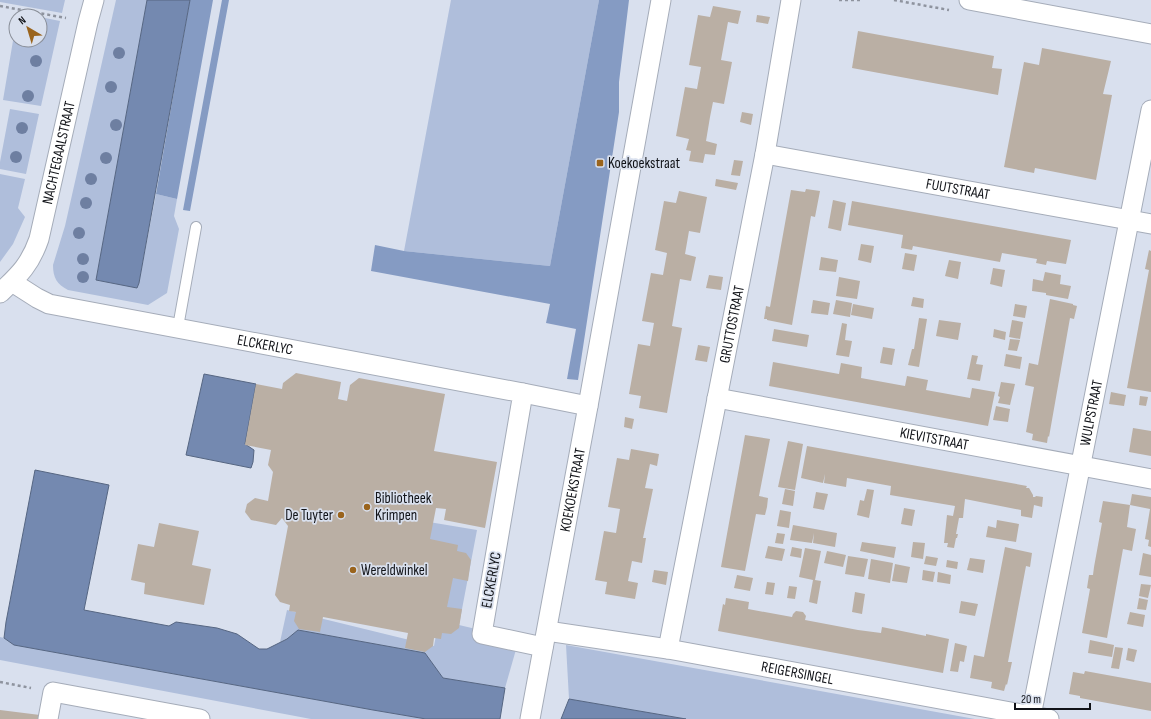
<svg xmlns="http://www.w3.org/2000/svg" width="1151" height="719" font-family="'Sofia Sans Condensed',sans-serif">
	<rect width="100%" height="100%" fill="#d9e0ee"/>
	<!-- green -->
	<path fill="#afbedb" d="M0 0H65L62 13 0 2Z
		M116 0H147L96 280 137 287 139 283 156 194 177 199 174 216 179 229 167 293 148 305 68 290C57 284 53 278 53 265L65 226Z
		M451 0H599L550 266 404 251Z
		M40 17 60 21 41 106 3 100 16 23V40H40Z
		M10 109 39 114 26 174 0 169V162Z
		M0 174 25 179 18 208 25 217 13 244 0 262Z
		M423 521 477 530 459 625 519 639 505 688 443 678 425 653 298 630 287 639 280 642 287 610 434 646 452 550 419 542Z
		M0 637 4 638 15 645 373 710 426 719H311L0 660Z
		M566 645 975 719H686L569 699Z"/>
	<!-- forest -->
	<path fill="#859bc3" d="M190 0H213L177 199 156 194Z
		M222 0H229L190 211 183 210Z
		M599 0H629L619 82V112L578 380 567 379 576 329 546 323 550 304 371 271 375 245 404 251 550 266Z"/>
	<!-- water -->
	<path fill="#7489b0" stroke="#566682" d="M147 0H190L139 283 137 288 96 280Z
		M204 374 256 384 245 444 254 450 253 462 251 468 186 455Z
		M35 470 109 485 84 610 169 626 176 622 217 628 237 634 259 649H267L287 639 298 630 425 653 443 678 505 688 500 719H426L373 710 14 645 4 638 6 622Z
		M569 699 686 719H561Z"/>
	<!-- building -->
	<path fill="#baafa4" d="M713 6 741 11 738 24 728 22 721 60 732 62 724 104 713 102 710 117 706 141 717 144 715 155 705 154 703 163 689 161 691 151 686 150 689 139 676 136 685 87 697 89 701 67 689 65 698 15 710 17Z
		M757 15 770 17 768 24 756 22Z
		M858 31 994 56 992 68 1002 69 998 95 852 68Z
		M1042 48 1111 61 1103 94 1112 95 1096 180 1035 168 1034 173 1004 167 1024 62 1039 65Z
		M742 112 753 114 751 125 740 122Z
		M734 160 743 161 740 176 731 175Z
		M716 179 738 183 736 190 715 186Z
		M806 189 820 191 815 217 811 216 792 325 767 320V319H764L766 306 770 307 791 190 805 192Z
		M679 191 707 197 700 233 689 231 685 254 696 257 691 281 680 279 672 326 682 328 667 413 639 408 641 396 629 394 638 344 650 346 654 323 642 321 651 273 663 275 667 253 655 250 664 201 676 203Z
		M833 200 846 203 841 231 828 228Z
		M852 201 1071 240 1066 264 1047 261 1046 265 1036 263 1037 259 1002 253 1000 262 913 246 912 250 901 248 903 235 848 225Z
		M861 244 874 246 871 263 858 260Z
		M1149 250 1151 251V392L1127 388 1149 270 1145 269Z
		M905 253 917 255 914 271 902 269Z
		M821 257 838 260 836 272 819 270Z
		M949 260 961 262 958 279 945 276Z
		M993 268 1005 270 1002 287 990 284Z
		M1045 272 1061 275 1060 284 1071 286 1068 299 1046 295V293L1032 291 1033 279 1043 281Z
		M709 275 723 277 721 290 706 288Z
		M839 277 860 281 857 299 836 296Z
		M913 297 924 299 923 308 911 306Z
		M1050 299 1073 304V305L1077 306 1074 319 1070 318 1049 437 1048 436 1047 443 1032 440 1033 434 1026 432 1034 387 1025 385 1029 363 1038 365Z
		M813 300 830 303 828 315 811 313Z
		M836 300 852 303 850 317 833 314Z
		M853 304 874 308 872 319 851 315Z
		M1015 304 1027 306 1025 318 1013 316Z
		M919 318 927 319 919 367 908 365 912 349H914Z
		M939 320 961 323 958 340 936 336Z
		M1012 320 1023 322 1020 339 1009 337Z
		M842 323 847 324 845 340 852 341 849 357 836 355Z
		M774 329 809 335 807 347 772 341Z
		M994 329 1006 332 1005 340 993 337Z
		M1010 339 1020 340 1017 351 1008 350Z
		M698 345 710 347 707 362 695 360Z
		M883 347 895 349 892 365 880 363Z
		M1006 354 1022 357 1020 369 1004 366Z
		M972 355 978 356 976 364 983 365 980 381 967 379Z
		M773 362 839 374 841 363 862 367 861 378 905 386 907 376 928 380 926 390 970 398 972 388 995 392 988 426 769 386Z
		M296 373 341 382 338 399 347 401 350 385 359 378 445 394 434 451 497 462 485 528 444 520 446 509 436 508 430 539 458 545 457 551 466 553 471 560 468 581 453 578 447 607 462 609 459 628 451 634 442 633 441 639 434 638 433 646 425 652 405 648 408 633 323 617 320 632 299 629 294 621 296 612 289 611 290 605 280 602 275 595 288 526 282 518 276 525 251 520 245 512 247 504 255 498 268 501 273 472 268 465 271 450 245 445 256 384 282 389 283 383Z
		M1001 382 1015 384 1010 405 998 403 1000 397 998 396Z
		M1111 392 1126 395 1124 406 1109 404Z
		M1140 396 1148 397 1146 406 1139 405Z
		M996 406 1010 409 1008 422 993 420Z
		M625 417 634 419 632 429 624 427Z
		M1133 428 1151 431V456L1129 452Z
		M745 435 770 439 759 496 768 498 767 507 765 515 756 514 745 571 721 567Z
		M788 441 803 444 795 490 778 487Z
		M807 446 1027 486 1026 488H1029L1033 495V497H1035L1036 496 1043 497 1042 507 1034 505 1032 518 1021 516V510L965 499 963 518H959L956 534H958L957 538H956L954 548 947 547 948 543H944L947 515 953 516 955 506 890 495 891 486 847 478 846 487 824 483 825 474 823 483 801 478Z
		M631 449 659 454 657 466 650 464 645 488 653 489 643 538H646L642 563 632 561 628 581 638 583 635 599 605 594 607 582 595 580 604 531 616 533 620 509 608 507 617 458 629 460Z
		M785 489 795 491 793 506 782 504Z
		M867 489 874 490 869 518 857 515 860 500 864 501Z
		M816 492 828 494 824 510 813 508Z
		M1132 494 1151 497V547L1148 546 1149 540 1145 539 1150 509 1130 505Z
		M1103 501 1130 505 1127 527 1136 529 1132 551 1123 549 1107 638 1082 633 1090 589 1087 588 1089 575H1093L1094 567 1102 523 1099 522Z
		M904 508 915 510 912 526 901 524Z
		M780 510 791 512 789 528 777 526Z
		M997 520 1019 524 1016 542 986 537 988 526 996 528Z
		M159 523 199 531 192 565 211 569 204 605 144 594 145 583 131 580 138 544 154 547Z
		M793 525 837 533 835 547 813 543 814 533 812 543 790 540Z
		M777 533 785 534 783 544 775 543Z
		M862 542 896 547 894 558 860 551Z
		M913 542 925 543 923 559 911 557Z
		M768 546 785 549 782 561 765 558Z
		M792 547 802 549 801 558 790 556Z
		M1005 547 1032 553 1030 567 1026 566 1008 662H1012L1007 685 1006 684 1004 691 991 688 992 682 970 678 974 655 984 657Z
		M805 548 821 551 815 580 821 581 817 604 809 602 813 580 799 577Z
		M827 551 846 555 843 567 824 563Z
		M1143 553 1151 555V577L1139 575Z
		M848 556 868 559 864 577 845 574Z
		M926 556 938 558 936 566 924 564Z
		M970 558 985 560 983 573 967 570Z
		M871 559 893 563 890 583 868 579Z
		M947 560 958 562 957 569 946 567Z
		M895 564 910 567 907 583 892 581Z
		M654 570 668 572 666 585 652 582Z
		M923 570 935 572 933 582 922 580Z
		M938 572 951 575 950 584 937 582Z
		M737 575 753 578 750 591 734 588Z
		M767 582 775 583 773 595 765 594Z
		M1141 584 1151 585 1148 598 1139 596Z
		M789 586 797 587 795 599 787 598Z
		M855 592 865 594 862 614 852 612Z
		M726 598 749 602 748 609 792 617 793 614 796 611 803 612 806 616 805 620 858 630 881 633 882 627 926 636V634L949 639 943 673 718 631 723 604 725 605Z
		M1139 598 1148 600 1146 610 1137 609Z
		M961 601 978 604 975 616 959 613Z
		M1130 612 1145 615 1143 627 1127 624Z
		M1090 640 1114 645 1112 657 1088 653Z
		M955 643 967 646 964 662 960 661 958 672 950 671Z
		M1115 647 1123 648 1119 669 1111 668Z
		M1128 648 1137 650 1134 662 1126 660Z
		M1085 671 1151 683V711L1080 698V696L1069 694 1073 672 1084 674Z
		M0 710 40 715 39 719H0Z"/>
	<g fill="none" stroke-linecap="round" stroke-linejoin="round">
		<!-- service casing -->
		<g stroke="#a5acb9" stroke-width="12">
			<path id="service" d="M178 327 196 227"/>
		</g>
		<!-- minor casing -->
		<g stroke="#a5acb9" stroke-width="21">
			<g id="minor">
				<path d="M969 0 1151 34"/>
				<path id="s1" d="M765 154 1151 224"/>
				<path id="s2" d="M12 282 37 298 49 304 523 393 482 634 543 647"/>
				<path id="s3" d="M0 293C19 275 30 265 39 239L88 22 94 0"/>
				<path d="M523 393 588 406"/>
				<path id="s4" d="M717 398 1151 479"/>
				<path id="s5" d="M547 631 668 649 1049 719"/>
				<path id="s6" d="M668 649 765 154 791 0"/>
				<path id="s7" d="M1031 716 1151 110"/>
				<path d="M48 719 53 692 200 719"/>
				<path id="s8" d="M530 719 588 406 661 0"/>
			</g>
		</g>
		<!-- path -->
		<path stroke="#8e939e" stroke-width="2.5" stroke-dasharray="3 3" stroke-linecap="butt" d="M839 0H861
			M894 0 949 10
			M0 6 66 18
			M0 682 31 688"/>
		<!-- service -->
		<use href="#service" stroke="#fff" stroke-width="10"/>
		<!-- minor -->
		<use href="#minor" stroke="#fff" stroke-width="19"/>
	</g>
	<!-- trees -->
	<g fill="#6e7fa1">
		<circle cx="119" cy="53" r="6"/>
		<circle cx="36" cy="61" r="6"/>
		<circle cx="111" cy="87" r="6"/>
		<circle cx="28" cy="96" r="6"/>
		<circle cx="116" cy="125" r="6"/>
		<circle cx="22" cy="128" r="6"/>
		<circle cx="16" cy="157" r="6"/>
		<circle cx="106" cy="158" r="6"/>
		<circle cx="91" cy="179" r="6"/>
		<circle cx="86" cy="203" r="6"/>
		<circle cx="79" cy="233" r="6"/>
		<circle cx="83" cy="259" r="6"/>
		<circle cx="83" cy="277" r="6"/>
	</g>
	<!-- markers -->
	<g fill="#9a641d" stroke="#d9e0ee" stroke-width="1.5">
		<rect x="596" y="159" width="8" height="8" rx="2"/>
		<circle cx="367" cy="507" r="4"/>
		<circle cx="341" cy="515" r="4"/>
		<circle cx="353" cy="570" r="4"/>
	</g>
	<g text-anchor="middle" stroke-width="3.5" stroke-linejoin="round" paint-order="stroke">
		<!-- street labels -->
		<g font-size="15" fill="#111318" stroke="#d9e0ee">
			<text dy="5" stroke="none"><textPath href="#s3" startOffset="156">NACHTEGAALSTRAAT</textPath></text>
			<text dy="5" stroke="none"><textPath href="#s1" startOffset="196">FUUTSTRAAT</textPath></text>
			<text dy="5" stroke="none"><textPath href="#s6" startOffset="331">GRUTTOSTRAAT</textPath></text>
			<text dy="5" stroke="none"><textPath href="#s2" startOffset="263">ELCKERLYC</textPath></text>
			<text dy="5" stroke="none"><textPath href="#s7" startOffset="309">WULPSTRAAT</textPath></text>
			<text dy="5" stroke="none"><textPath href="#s4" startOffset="221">KIEVITSTRAAT</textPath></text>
			<text dy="5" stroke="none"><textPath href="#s8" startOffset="233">KOEKOEKSTRAAT</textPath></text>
			<text transform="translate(491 580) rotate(-80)" y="5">ELCKERLYC</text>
			<text dy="5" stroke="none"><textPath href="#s5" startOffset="254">REIGERSINGEL</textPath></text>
		</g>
		<!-- poi labels -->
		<g font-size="15" fill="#111318" stroke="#d9e0ee" text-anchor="start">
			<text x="608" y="168">Koekoekstraat</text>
			<text x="375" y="503">Bibliotheek<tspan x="375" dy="17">Krimpen</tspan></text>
			<text x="333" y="520" text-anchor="end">De Tuyter</text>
			<text x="361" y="575">Wereldwinkel</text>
		</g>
	</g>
	<!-- north arrow -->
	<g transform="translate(28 28) rotate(322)"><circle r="19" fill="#d9e0ee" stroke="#898e98"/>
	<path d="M0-3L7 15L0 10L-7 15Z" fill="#9a641d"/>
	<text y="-6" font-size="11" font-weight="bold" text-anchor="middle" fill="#111318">N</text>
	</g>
	<!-- scale -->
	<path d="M1015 703v6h75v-6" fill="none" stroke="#111318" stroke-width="2"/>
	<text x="1021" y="703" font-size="12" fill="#111318" stroke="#d9e0ee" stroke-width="3" paint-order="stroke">20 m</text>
</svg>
